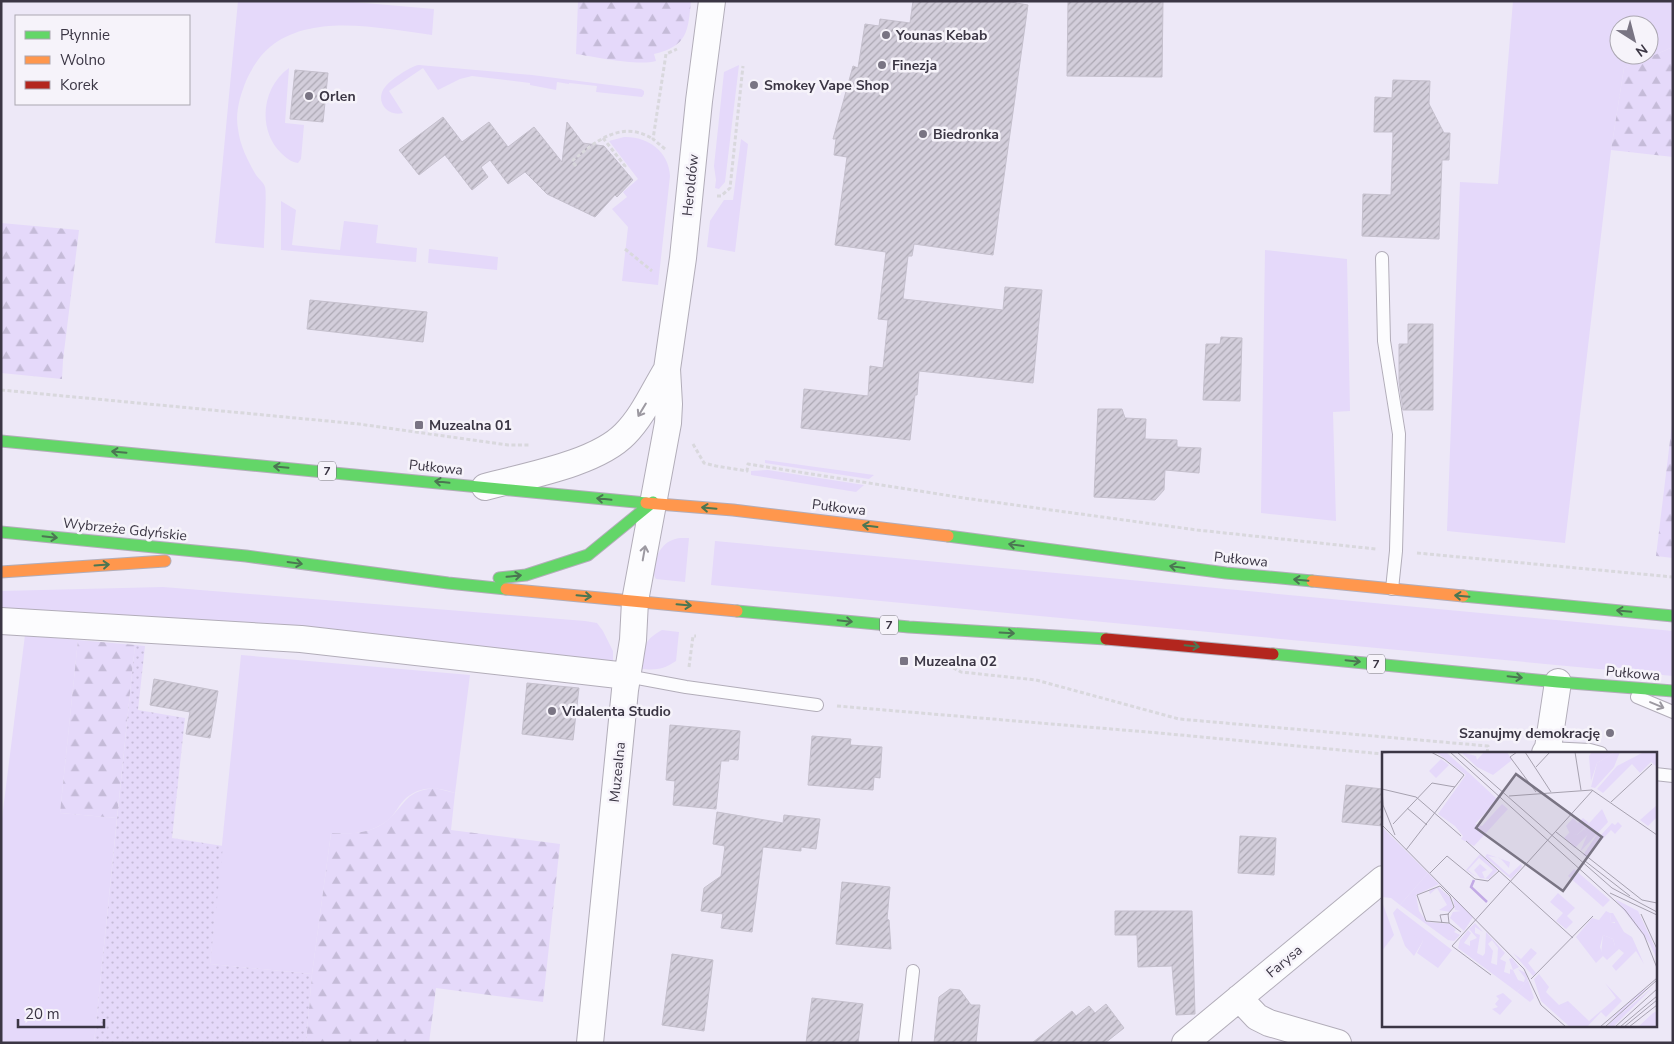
<svg xmlns="http://www.w3.org/2000/svg" width="1674" height="1044" font-family="'Nunito Sans',sans-serif">
	<defs>
		<pattern id="forest-firs" width="22" height="20" patternUnits="userSpaceOnUse" patternTransform="scale(1.25)"><rect width="22" height="20" fill="#e5d9fa"/><path d="M5 1l3.5 6h-7zM16 11l3.5 6h-7z" fill="#c5bbd8"/></pattern>
		<pattern id="garden-dots" width="8" height="8" patternUnits="userSpaceOnUse" patternTransform="scale(1.25)"><rect width="8" height="8" fill="#e5d9fa"/><path d="M2 2h.1M6 6h.1" fill="none" stroke="#c5bbd8" stroke-width="1.8" stroke-linecap="round"/></pattern>
		<pattern id="building-hatch" width="6" height="6" patternUnits="userSpaceOnUse" patternTransform="scale(1.25)"><rect width="6" height="6" fill="#d3cedb"/><path d="M-1 1l2-2M0 6l6-6M5 7l2-2" fill="none" stroke="#aca8b3"/></pattern>
	</defs>
	<rect width="100%" height="100%" fill="#ede8f7"/>
	<!-- grass -->
	<path fill="#e5d9fa" fill-rule="evenodd" d="M238 1H342L434 9 432 35C383 29 313 12 270 47 259 56 252 68 246 81 240 96 235 113 238 129 240 146 248 161 256 175 259 179 264 183 265 187 267 192 264 239 264 248L215 243Z
		M1513 1H1673V47L1624 68 1611 150 1565 543 1447 531 1460 182 1498 184ZM1619 25H1649V55H1619Z
		M419 65 532 75 641 89 644 91V94L642 97 596 92 597 86 569 83V84L557 82 556 90 530 85V83L472 76 460 79 438 90 423 68 389 91 403 113C389 117 376 104 383 90 387 82 410 66 419 65Z
		M739 65 725 182 719 189 715 188 716 180 714 166 724 72Z
		M289 68 285 123 304 125 301 159 298 163C291 162 286 158 281 153 257 129 262 87 289 68Z
		M624 137C647 136 669 151 670 176L658 285 622 281 628 227 612 209 627 197 623 192 638 179 609 141Z
		M741 139 748 144 735 252 707 247 710 221 724 200H733Z
		M281 201 296 210 292 245 340 250 344 221 378 225 376 243 417 248 416 262 281 250Z
		M429 249 498 257 497 270 428 263Z
		M1265 250 1347 259 1350 411 1333 412 1336 521 1261 513Z
		M765 460 874 475 869 479 765 463Z
		M768 470 864 485 856 492 751 475V471Z
		M680 538H689L685 582 656 579C653 574 653 572 654 567 657 552 664 540 680 538Z
		M715 541 1673 631V676L711 585Z
		M163 587 585 621 597 623 603 631 613 651V664L1 610V591Z
		M662 630 679 632 676 661C662 670 657 670 641 669 644 648 642 641 662 630Z
		M25 635 78 640 60 813 117 818 94 1043H1V826Z
		M241 655 470 675 455 793C438 787 419 785 404 800 398 806 394 816 387 821 369 834 352 834 331 833L312 974 210 964Z"/>
	<!-- forest -->
	<path fill="url(#forest-firs)" d="M578 1H691C688 31 688 46 654 54L656 61C637 66 596 57 576 54Z
		M1673 47V157L1611 150 1624 68Z
		M1 223 79 230 63 360 62 379 1 373Z
		M1673 416V558L1656 556Z
		M78 640 135 645 117 818 60 813Z
		M435 788 455 793 451 830 560 844 543 1002 436 988 429 1043H306L312 974 331 833C351 834 373 834 389 819 407 802 406 791 435 788Z"/>
	<!-- garden -->
	<path fill="url(#garden-dots)" d="M135 645 145 646 138 710 185 718 172 838 223 846 210 964 312 974 306 1043H94Z"/>
	<!-- building -->
	<path fill="url(#building-hatch)" stroke="#c5c0cd" d="M913 1H1005L1028 5 993 255 914 244 912 256H908L903 299 1003 310 1005 287 1042 290 1033 383 919 371 917 395H915L910 440 801 428 804 389 868 396 870 366 883 368 888 320 878 319 886 252 835 245 847 157 834 155 836 139H833L853 66 858 68 865 24 879 26 880 19 910 23Z
		M1068 1H1163L1162 77 1067 76Z
		M295 70 328 73 323 122 290 119Z
		M1393 80 1430 81 1429 104 1444 133H1450L1449 160H1442L1439 239 1362 236 1363 194 1391 195 1393 132H1374L1375 97 1392 98Z
		M443 117 462 142 489 122 508 147 534 127 562 162 567 122 583 143 604 146 633 180 617 197 615 195 595 217 547 194 525 172 508 184 490 160 481 167 488 177 472 190 445 155 419 175 399 150Z
		M310 300 427 312 423 342 307 329Z
		M1408 324H1433V410H1403L1399 382V344H1408Z
		M1221 337 1242 338 1240 401 1203 400 1206 344H1220Z
		M1098 409H1122L1125 418 1146 419 1145 439 1177 440V447L1201 448 1199 473 1165 470 1164 490 1155 500 1094 497Z
		M154 679 218 691 210 738 186 734 190 712 150 705Z
		M527 683 579 688 573 740 522 734Z
		M670 725 740 731 738 760 728 759 729 761H721L716 809 673 805 675 781 666 780Z
		M812 736 851 739 850 745 882 747 880 778 874 777 873 790 808 785Z
		M1346 785 1383 789V826L1342 822Z
		M717 812 783 823 784 815 820 819 816 849 801 847V851L763 847 752 932 721 928 723 914 701 911 704 888 721 876 725 846 713 844Z
		M1240 836 1276 838 1274 875 1238 873Z
		M842 882 890 887 887 919 889 920 891 949 836 944Z
		M1115 911H1192L1195 1014 1176 1015 1172 966 1138 967 1137 935H1115Z
		M672 954 713 960 704 1031 662 1025Z
		M950 989 960 990 971 1005H980L976 1043H934L939 997Z
		M812 998 863 1004 858 1043H806Z
		M1106 1004 1124 1028 1105 1043H1032L1072 1011 1076 1016 1089 1006 1095 1013Z"/>
	<g fill="none" stroke-linecap="round" stroke-linejoin="round">
		<!-- lane casing -->
		<g stroke="#b2adb9" stroke-width="14">
			<path id="lane" d="M1382 258 1384 341 1399 434 1396 551 1392 589
				M627 676 686 687 817 705
				M1637 697 1673 712
				M1548 748 1590 750 1601 753
				M1655 774 1673 776
				M905 1043 913 971"/>
		</g>
		<!-- street casing -->
		<g stroke="#b2adb9" stroke-width="28">
			<path id="street" d="M485 487C525 476 596 464 625 434 643 416 654 390 667 369
				M1 621 301 639 627 676
				M1545 753 1548 748 1558 682
				M1239 998 1257 1017 1269 1023 1338 1043
				M590 1043 625 690 633 640 635 601 668 423 669 404 667 369 683 258 699 101 712 1
				M1185 1043 1383 879"/>
		</g>
		<!-- fast casing -->
		<g stroke="#b2adb9" stroke-width="13">
			<path id="fast" d="M1 441 646 503
				M1 532 246 556 448 583 506 589
				M948 536 1226 573 1312 581
				M499 578 526 575 588 555 653 502
				M1463 596 1673 616
				M737 611 909 627 1106 639
				M1273 654 1558 682 1673 691"/>
		</g>
		<!-- slow casing -->
		<g stroke="#b2adb9" stroke-width="13">
			<path id="slow" d="M646 503 733 510 948 536
				M1 572 165 561
				M1312 581 1463 596
				M506 589 737 611"/>
		</g>
		<!-- jam casing -->
		<g stroke="#b2adb9" stroke-width="13">
			<path id="jam" d="M1106 639 1273 654"/>
		</g>
		<!-- path -->
		<path stroke="#d9d8dd" stroke-width="3" stroke-dasharray="4 2.5" stroke-linecap="butt" d="M603 138 625 166 623 169
			M665 149 653 139 666 54 677 49
			M576 166 572 161C595 142 621 119 653 139
			M717 196H721L730 188 743 66
			M625 249 652 271
			M1 390 359 424 508 445H530
			M693 444 704 463 716 466 747 471 748 464 964 498 1197 530 1376 549
			M1417 553 1673 577
			M916 658 941 661 961 672 1036 680 1179 719 1488 746 1487 753
			M689 667 693 636H696
			M837 706 1159 733 1383 754"/>
		<!-- lane -->
		<use href="#lane" stroke="#fcfcfe" stroke-width="12"/>
		<!-- street -->
		<use href="#street" stroke="#fcfcfe" stroke-width="26"/>
		<!-- fast -->
		<use href="#fast" stroke="#63d668" stroke-width="11"/>
		<!-- slow -->
		<use href="#slow" stroke="#ff974d" stroke-width="11"/>
		<!-- jam -->
		<use href="#jam" stroke="#b3261e" stroke-width="11"/>
	</g>
	<!-- one-way arrows -->
	<defs><path id="oneway-shaft" d="M-6 0H5M1.5-3L5.5 0L1.5 3" fill="none" stroke-width="1.6" stroke-linecap="round" stroke-linejoin="round" transform="scale(1.25)"/></defs>
	<g stroke="#9c99a1">
		<use href="#oneway-shaft" transform="translate(642 410) rotate(121)"/>
		<use href="#oneway-shaft" transform="translate(644 553) rotate(-80)"/>
		<use href="#oneway-shaft" transform="translate(1657 705) rotate(23)"/>
	</g>
	<g stroke="#4b7652">
		<use href="#oneway-shaft" transform="translate(119 452) rotate(-175)"/>
		<use href="#oneway-shaft" transform="translate(281 467) rotate(-175)"/>
		<use href="#oneway-shaft" transform="translate(442 482) rotate(-174)"/>
		<use href="#oneway-shaft" transform="translate(604 499) rotate(-174)"/>
		<use href="#oneway-shaft" transform="translate(709 508) rotate(-175)"/>
		<use href="#oneway-shaft" transform="translate(870 526) rotate(-173)"/>
		<use href="#oneway-shaft" transform="translate(50 537) rotate(6)"/>
		<use href="#oneway-shaft" transform="translate(1016 545) rotate(-172)"/>
		<use href="#oneway-shaft" transform="translate(295 563) rotate(8)"/>
		<use href="#oneway-shaft" transform="translate(102 565) rotate(-4)"/>
		<use href="#oneway-shaft" transform="translate(1177 567) rotate(-172)"/>
		<use href="#oneway-shaft" transform="translate(514 576) rotate(-6)"/>
		<use href="#oneway-shaft" transform="translate(1301 580) rotate(-175)"/>
		<use href="#oneway-shaft" transform="translate(584 596) rotate(5)"/>
		<use href="#oneway-shaft" transform="translate(1462 596) rotate(-175)"/>
		<use href="#oneway-shaft" transform="translate(684 605) rotate(5)"/>
		<use href="#oneway-shaft" transform="translate(1624 611) rotate(-175)"/>
		<use href="#oneway-shaft" transform="translate(845 621) rotate(6)"/>
		<use href="#oneway-shaft" transform="translate(1007 633) rotate(3)"/>
		<use href="#oneway-shaft" transform="translate(1192 646) rotate(6)"/>
		<use href="#oneway-shaft" transform="translate(1353 661) rotate(6)"/>
		<use href="#oneway-shaft" transform="translate(1515 677) rotate(6)"/>
	</g>
	<!-- markers -->
	<g fill="#797483" stroke="#f6f3fa" stroke-width="2">
		<circle cx="886" cy="35" r="5"/>
		<circle cx="882" cy="65" r="5"/>
		<circle cx="754" cy="85" r="5"/>
		<circle cx="309" cy="96" r="5"/>
		<circle cx="923" cy="134" r="5"/>
		<rect x="414" y="420" width="10" height="10" rx="2.5"/>
		<rect x="899" y="656" width="10" height="10" rx="2.5"/>
		<circle cx="552" cy="711" r="5"/>
		<circle cx="1610" cy="733" r="5"/>
	</g>
	<g text-anchor="middle" stroke-width="5" stroke-linejoin="round" paint-order="stroke">
		<!-- shield labels -->
		<g fill="#f6f3fa" stroke="#736f7b" stroke-width="1">
			<rect x="318" y="461.5" width="18" height="19" rx="4"/>
			<rect x="880" y="615.5" width="18" height="19" rx="4"/>
			<rect x="1367" y="654.5" width="18" height="19" rx="4"/>
		</g>
		<g font-size="12" font-weight="bold" fill="#3b3644">
			<text x="327" y="475">7</text>
			<text x="889" y="629">7</text>
			<text x="1376" y="668">7</text>
		</g>
		<!-- poi labels -->
		<g font-size="14" font-weight="bold" fill="#3b3644" stroke="#f6f3fa" text-anchor="start">
			<text x="896" y="40">Younas Kebab</text>
			<text x="892" y="70">Finezja</text>
			<text x="764" y="90">Smokey Vape Shop</text>
			<text x="319" y="101">Orlen</text>
			<text x="933" y="139">Biedronka</text>
			<text x="429" y="430">Muzealna 01</text>
			<text x="914" y="666">Muzealna 02</text>
			<text x="562" y="716">Vidalenta Studio</text>
			<text x="1600" y="738" text-anchor="end">Szanujmy demokrację</text>
		</g>
		<!-- street labels -->
		<g font-size="14" fill="#3b3644" stroke="#f6f3fa">
			<text transform="translate(690 185) rotate(-84)" y="5">Heroldów</text>
			<text transform="translate(436 467) rotate(6)" y="5">Pułkowa</text>
			<text transform="translate(839 507) rotate(7)" y="5">Pułkowa</text>
			<text transform="translate(125 529) rotate(6)" y="5">Wybrzeże Gdyńskie</text>
			<text transform="translate(1241 559) rotate(6)" y="5">Pułkowa</text>
			<text transform="translate(1633 673) rotate(5)" y="5">Pułkowa</text>
			<text transform="translate(617 772) rotate(-84)" y="5">Muzealna</text>
			<text transform="translate(1284 961) rotate(-40)" y="5">Farysa</text>
		</g>
	</g>
	<!-- overview -->
	<g transform="translate(1382 752)">
		<rect width="275" height="275" fill="#ede8f7"/>
		<path d="M79 0 94 4 95 8 102 0H125L130 8 111 23 95 15ZM233 0H238L232 15 213 36 209 35 215 11ZM262 0H275V15L269 10 258 21 250 12 221 41 215 37 235 14ZM59 7 67 13 54 26 47 19ZM86 20 99 32 95 43 108 56 93 72 100 74 120 52 126 57 92 94 79 87 81 84 73 74 56 62ZM275 53V65L266 74 258 68ZM236 70 240 74 233 82 229 78 204 105 201 103 216 81 219 83 230 71 233 73ZM202 77 207 81 193 96 182 86 187 81 195 83ZM98 102 116 118 107 127 98 126 92 118 98 112 105 118 100 120 103 127 111 118 97 106 86 118 96 126 84 118ZM105 102 128 110 127 116 118 106 106 104 127 123 139 112 140 115 129 127 103 105ZM46 121 57 132 34 143 37 159 45 170 68 172 74 178 72 180 78 183 72 189 66 188 18 153ZM56 135 68 145 71 155 68 160 57 158 65 153 55 136 48 142 47 139ZM71 145 91 165 82 179 68 166 71 160 79 159 73 158ZM233 147 256 159 275 200V208L268 192ZM1 152 12 183 0 199V153ZM15 156 70 198 56 216 35 201 41 189 19 183 11 161ZM228 161H231L242 180 250 185 262 212 254 199 234 219 230 214 242 201 237 197 225 208 219 202 221 183 231 187 233 194V170H229ZM93 171 101 180 93 175V181L98 183 95 201 101 204 103 201 104 180 123 201 118 207 124 210 122 220 128 222V217L131 218 127 207 130 206 137 215 131 218 136 228 142 230 143 226 136 217 144 221 146 228 135 240 76 196 78 188 86 178 89 181 82 191 88 194V189L95 186 87 177ZM110 188 116 196 115 213 109 211 111 199 106 192ZM149 196 155 201 146 211 154 221 151 224 131 201 139 207ZM157 222 167 235 164 240 177 253 186 249 207 269 234 246 223 231 240 249 224 265 219 260 205 275H188L159 249 152 227ZM273 233 231 275H225L235 263 221 274 257 241 267 235 239 262ZM121 241 130 249 118 263 110 257 116 255 113 252 117 247 114 244Z" fill="#e5d9fa" fill-rule="evenodd"/>
		<path d="M54 0H64L86 20 84 23ZM210 0H233L215 11 209 29 207 4ZM99 32 116 48 108 56 94 43ZM191 66 196 71 201 66 207 71 195 83 188 82 184 74ZM0 75 46 121 18 153 9 146 0 145ZM192 117 228 148 221 155 186 124ZM176 141 193 156 185 164 191 170 184 177 174 169 181 161 168 150ZM224 159 228 161 229 170 236 172 234 197 231 187 221 183 218 195 221 204 214 211 194 185 210 166 217 168ZM19 183H31L41 189 32 204 23 194ZM146 228 152 246 148 250 135 240ZM158 241 164 242 175 255 185 250 189 256 171 259 160 249ZM275 259V275H256L271 261ZM185 263 199 265 205 272 190 275 182 267Z" fill="#e5d9fa"/>
		<path d="M220 57 226 70 198 100 206 81 202 77Z" fill="#e5d9fa"/>
		<path fill="none" stroke="#c2aae5" stroke-width="2.5" d="M92 128 89 135 105 150"/>
		<path fill="none" stroke="#a6a1af" stroke-width="1" d="M68 0 243 158 262 183 275 216M75 0 230 136 275 160M135 0 128 5 154 40M143 0 169 40M193 0 199 38M0 1 17 0M154 15 168 0M0 36 1 53 13 83M0 37 34 45 79 84M127 44 210 38 275 83M229 50 270 12M25 56 45 73M11 72 50 31 73 35M0 73 142 217 159 253 184 275M174 80 260 148 275 151M84 89 191 186M24 98 82 23 62 7 49 0M203 109 248 144M48 121 65 104 93 127 106 129 117 119M228 141 275 163M259 162 275 197M60 171 58 163 67 162M67 171 66 162 72 155 68 144 58 134 35 143 44 169 67 171 79 180M109 223 70 194 211 38M149 227 211 164M218 275 275 226M223 275 275 228M233 275 275 237M238 275 275 244M242 275 275 248M247 275 275 253"/>
		<path fill="#797483" fill-opacity="0.15" stroke="#797483" stroke-width="2.5" d="M134 22 220 85 181 139 94 76Z"/>
		<rect width="275" height="275" fill="none" stroke="#3b3644" stroke-width="2.5"/>
	</g>
	<!-- border -->
	<rect width="1674" height="1044" fill="none" stroke="#3b3644" stroke-width="5"/>
	<!-- legend -->
	<rect x="15" y="15" width="175" height="90" fill="#f6f3fa" stroke="#aba7b1"/>
	<rect x="25" y="31" width="25" height="8" fill="#63d668" stroke="#aba7b1"/>
	<text x="60" y="40" font-size="15" fill="#3b3644">Płynnie</text>
	<rect x="25" y="56" width="25" height="8" fill="#ff974d" stroke="#aba7b1"/>
	<text x="60" y="65" font-size="15" fill="#3b3644">Wolno</text>
	<rect x="25" y="81" width="25" height="8" fill="#b3261e" stroke="#aba7b1"/>
	<text x="60" y="90" font-size="15" fill="#3b3644">Korek</text>
	<!-- north arrow -->
	<g transform="translate(1634 40) rotate(144)"><circle r="24" fill="#f6f3fa" stroke="#aba7b1"/>
	<path d="M0-4L9 19L0 12L-9 19Z" fill="#797483"/>
	<text y="-8" font-size="14" font-weight="bold" text-anchor="middle" fill="#3b3644">N</text>
	</g>
	<!-- scale -->
	<path d="M18 1019v8h86v-8" fill="none" stroke="#3b3644" stroke-width="2.5"/>
	<text x="25" y="1019" font-size="15" fill="#3b3644" stroke="#f6f3fa" stroke-width="4" paint-order="stroke">20 m</text>
</svg>
